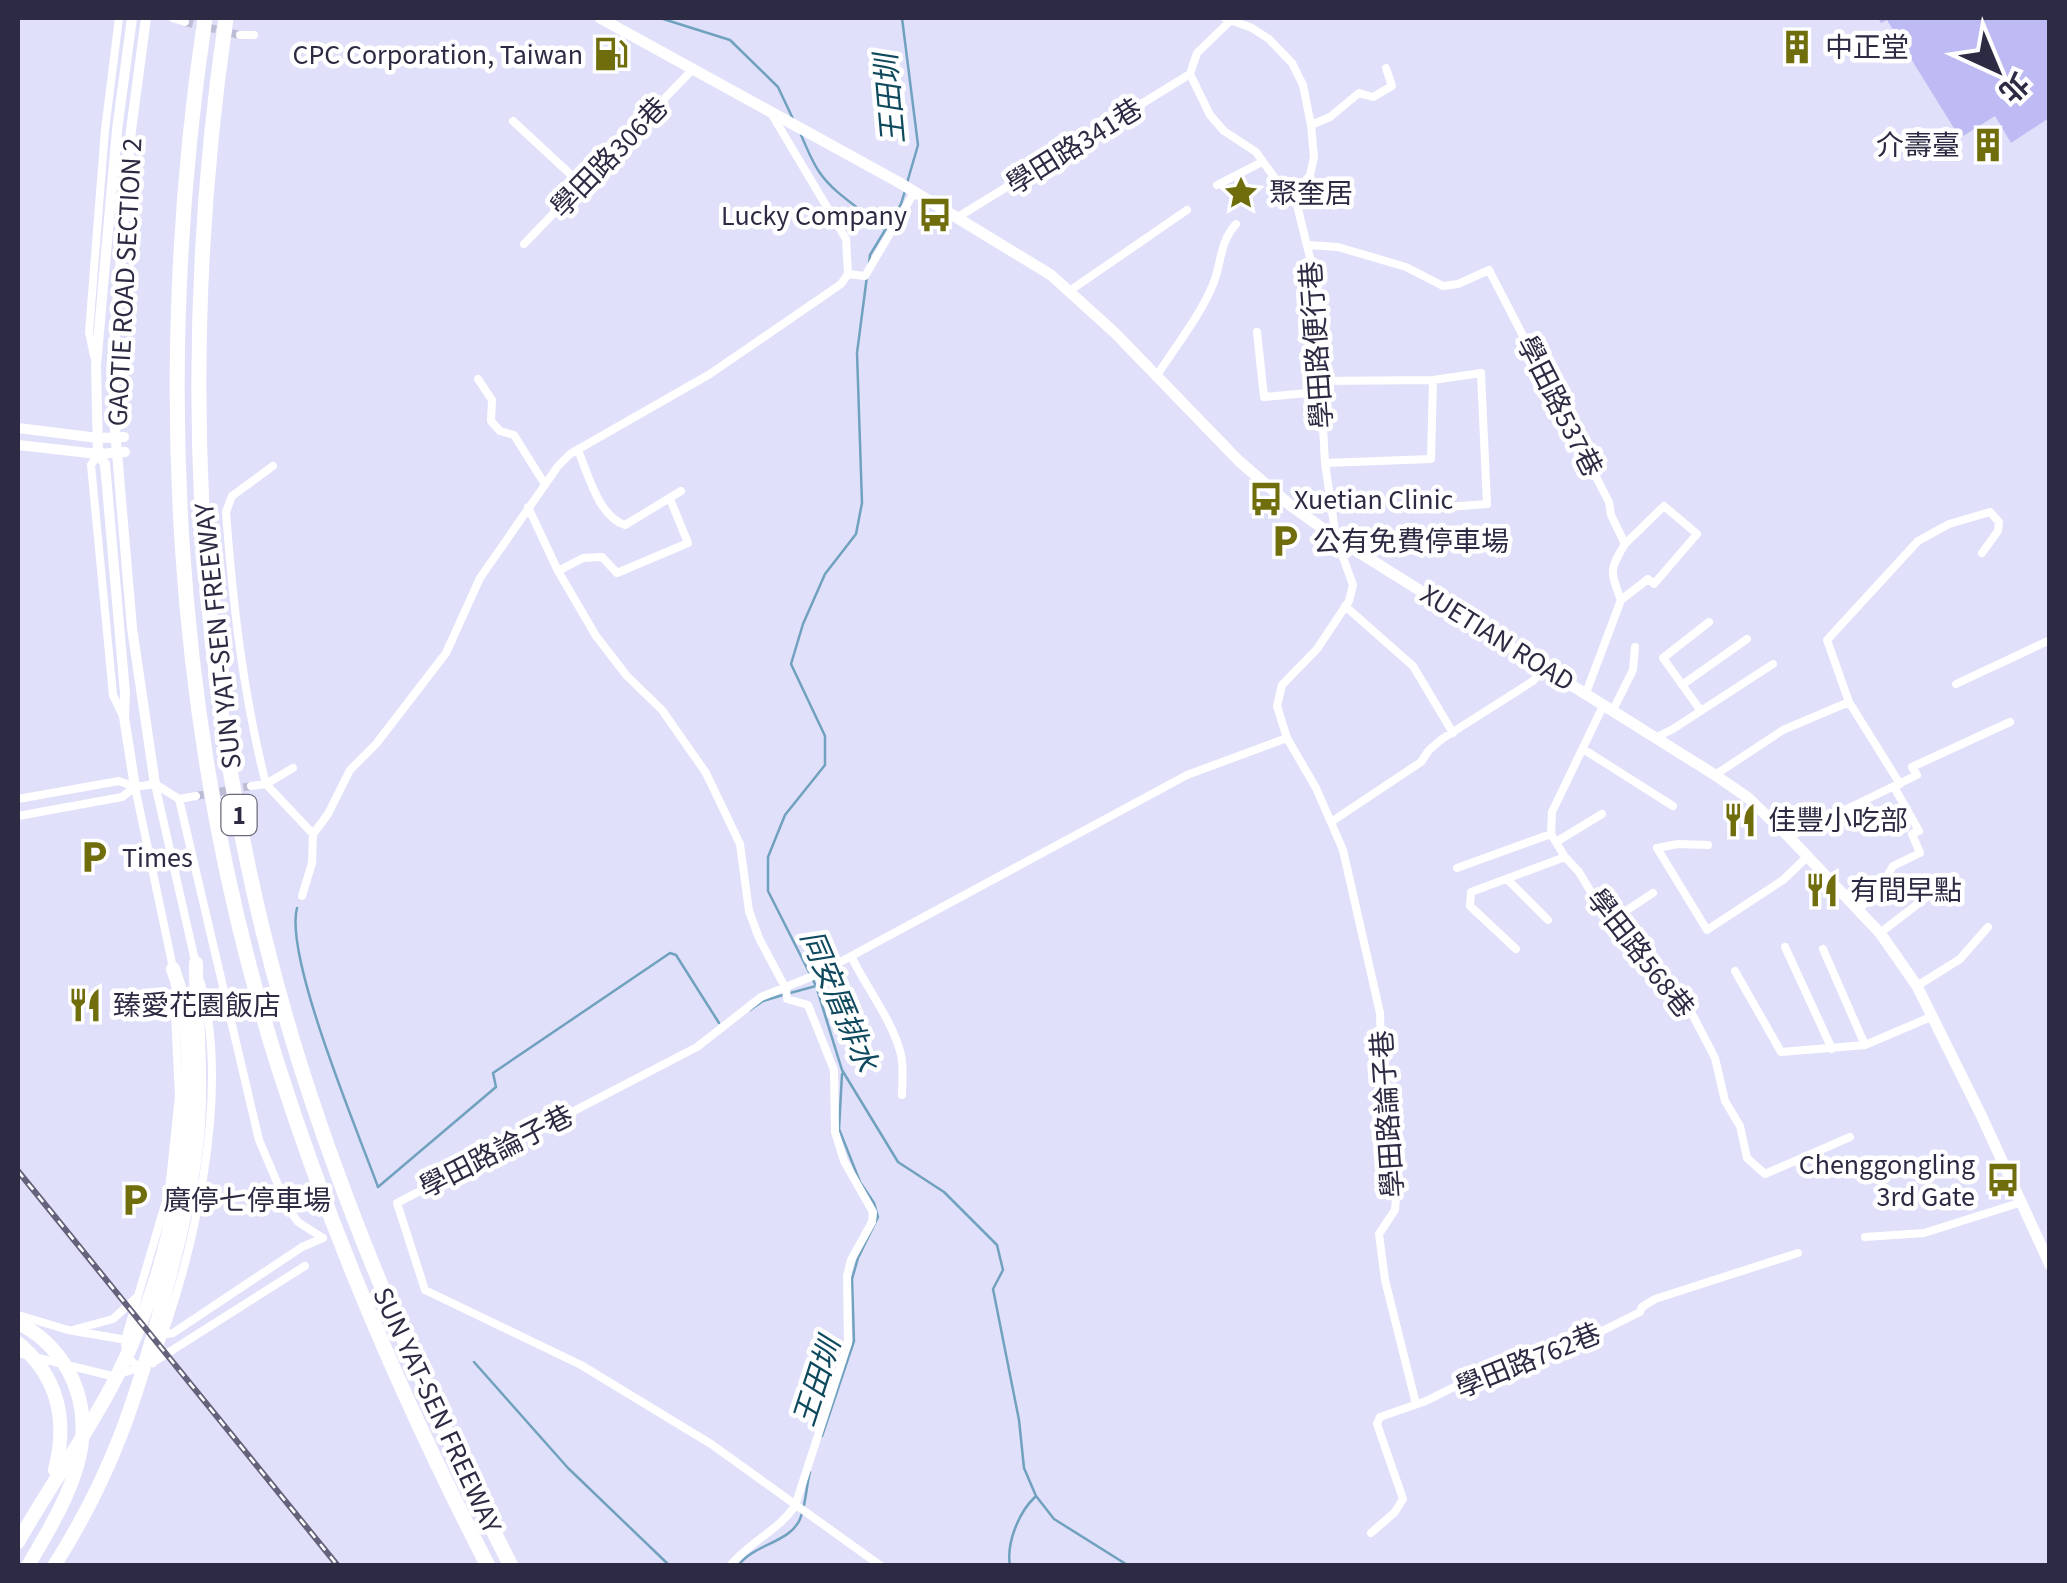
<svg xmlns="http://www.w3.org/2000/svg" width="2067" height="1583" font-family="'Source Sans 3','Noto Sans TC',sans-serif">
	<rect width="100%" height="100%" fill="#e1e0fa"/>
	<!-- park -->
	<path fill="#bebaf4" d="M1878 18H2049V118L2011 143 1995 116 1960 138 1887 20 1881 23Z"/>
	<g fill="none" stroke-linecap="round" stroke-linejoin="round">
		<!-- stream -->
		<path stroke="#70a1be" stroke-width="2.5" d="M660 18 730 40 778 87 793 119
			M902 18 918 145 907 183
			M801 135C807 148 812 162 820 173 836 196 863 209 883 229
			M869 264 870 255 901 204 905 191
			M867 276 857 353 862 503 856 534 825 574 803 624 791 664 825 736V765L785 815 768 857V891L816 986 842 1070 898 1162 944 1192 997 1245 1003 1270 993 1289 1019 1420 1024 1468 1036 1496 1054 1519 1129 1566
			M297 908C284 957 358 1132 378 1187L496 1087 493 1073 670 953 676 955 719 1023
			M790 993 816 986
			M750 1010 763 1001 783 995
			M474 1362 568 1468 670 1566
			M822 1436 854 1341 852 1279 858 1258 878 1217 874 1203 860 1182 839 1129 842 1074
			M738 1566C753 1544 790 1543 800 1519 806 1505 806 1487 810 1472
			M1010 1566C1006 1543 1019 1512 1035 1497"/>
		<!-- minor-tunnel -->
		<path stroke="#bdbcd5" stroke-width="8" stroke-dasharray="8 4" stroke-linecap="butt" d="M185 22 240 35
			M196 796 251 786"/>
		<!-- minor -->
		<path stroke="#fff" stroke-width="8" d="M173 18 185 22
			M1225 18 1252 28 1269 39 1292 63 1303 85 1311 125 1314 157 1310 175 1298 191 1297 205 1315 278 1325 463 1336 538 1353 585 1349 601 1317 649 1282 685 1277 706 1287 738 1316 788 1343 850 1380 1013 1383 1103 1394 1164 1396 1198 1395 1210 1379 1234 1385 1280 1416 1404
			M240 35H254
			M1190 74 1210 115 1224 131 1256 152 1279 184 1298 197
			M513 121 582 185
			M1311 125 1330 117 1359 93 1373 97 1392 86 1386 68
			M1217 185 1262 162
			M958 217 1190 74 1197 53 1229 22
			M524 244 693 69
			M1308 245 1338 247 1406 267 1443 286 1458 284 1489 270 1609 502 1611 515 1625 544C1609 570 1610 571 1621 600
			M848 274 865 276 915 191
			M1068 292 1187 210
			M1257 332 1264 397 1319 392
			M94 356 89 332 105 130 119 18
			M1156 377C1175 347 1201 315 1214 282 1222 259 1220 242 1236 224
			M478 379 492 400 491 421 500 431 514 435 544 483
			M1319 381 1433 380 1481 373 1487 504 1421 509
			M578 450C588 474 599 517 625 525L681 491
			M98 454 91 465 113 695 122 714
			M1325 463 1431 459 1433 380
			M273 466 232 496 226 512C233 605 243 694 266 784L293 768
			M528 507 558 571 583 558 602 557 617 573 688 543 670 499
			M558 571 596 636 627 676 662 710 706 773 740 844 749 911 759 938 786 989 787 999 808 1005 834 1070 835 1132 844 1161 873 1212 872 1222 851 1260 847 1276 848 1343 795 1506C778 1531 749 1542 730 1566
			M1345 606 1413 666 1453 733
			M1956 684 2050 640
			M1682 685 1747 639
			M1586 693 1621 600 1648 579 1654 584 1697 534 1664 506 1625 544
			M1604 704 1552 812 1551 834 1565 857 1579 872 1609 922 1680 1007 1689 1008 1715 1058 1725 1101 1740 1126 1747 1158 1765 1174 1850 1137
			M1613 710 1633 670 1635 647
			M1701 711 1663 658 1709 622
			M1655 738 1673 729 1773 664
			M1583 749 1673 806
			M1715 775 1783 730 1849 702
			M155 784 196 965
			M155 784 179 799 196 796
			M1900 784 1849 702 1827 640 1918 541 1949 524 1990 512 1999 522 1998 531 1982 553
			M251 786 266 784 313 834 328 814 350 770 376 744 446 653 480 578 558 466 570 454 710 374 841 284 848 274 846 239 771 113
			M135 787 173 968
			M18 799 119 781 135 787 155 784
			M179 799 259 1140 288 1208 298 1222 323 1238
			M18 816 122 797 135 787
			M1331 822 1421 762 1429 750 1442 739 1533 681 1546 667
			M1789 837 1917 775 1912 767 2010 722
			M1556 842 1602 814
			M1708 845 1678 844 1657 848 1707 930 1783 880 1808 856
			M1457 868 1551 834
			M1507 879 1548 920
			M302 896 312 863 313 834
			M1859 909 1877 893 1893 866 1920 853 1912 834 1919 831 1894 787
			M1609 922 1653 893
			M1880 933 1928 896
			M1785 947 1832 1049
			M1516 949 1470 906 1471 892 1565 857
			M1823 949 1865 1045
			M851 956C866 987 894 1023 901 1055 904 1067 902 1082 902 1095
			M1735 971 1781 1052 1865 1045 1933 1016
			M1917 986 1960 959 1988 927
			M1865 1237 1924 1233 2022 1202
			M18 1315 68 1330 127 1340
			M76 1329 113 1319 137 1297
			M160 1335 173 1333 302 1247 323 1238
			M18 1353 112 1376 139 1368
			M152 1363 305 1266
			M153 1363C194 1255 231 1096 201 983
			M139 1368 126 1356 125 1340 169 1191 179 1096 174 992
			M1371 1533 1395 1512 1403 1499 1377 1424 1380 1417 1426 1401 1490 1369 1529 1364 1554 1355 1640 1312 1642 1307 1655 1299 1798 1253
			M881 1566 711 1444 581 1365 425 1290 397 1203 697 1047 761 997 818 974 1187 775 1287 738"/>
		<!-- tertiary -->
		<path stroke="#fff" stroke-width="10" d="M132 18 117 130 96 365 98 454 105 464 125 693 124 717 135 787
			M146 18 131 130 115 332 114 418 132 628 155 784
			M18 428 98 438 124 437
			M18 445 98 454 125 452"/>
		<!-- secondary -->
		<path stroke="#fff" stroke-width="11" d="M600 18 900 183 1051 275 1115 333 1239 461 1290 505 1336 538 1715 775 1747 797 1789 837 1880 933 1917 986 1981 1115 2050 1265"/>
		<!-- trunk -->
		<path stroke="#fff" stroke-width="14" d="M18 1323C39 1333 56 1350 68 1370 106 1440 63 1505 28 1566
			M18 1343C58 1376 68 1420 55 1470
			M18 1542C49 1487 87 1435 116 1378 158 1295 180 1205 187 1113 190 1065 190 1014 173 969
			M54 1566C112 1475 136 1400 164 1297 177 1248 190 1198 196 1147 203 1086 196 1025 196 963"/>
		<!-- motorway -->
		<path stroke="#fff" stroke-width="15" d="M205 18C153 367 172 731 279 1069 334 1241 405 1405 488 1566
			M226 18C175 366 194 724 299 1061 354 1236 428 1403 511 1566"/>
		<!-- rail casing -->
		<g stroke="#65637b" stroke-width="6">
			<path id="rail" d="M18 1171 338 1566"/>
		</g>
		<!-- rail -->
		<use href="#rail" stroke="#fff" stroke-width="2.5" stroke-dasharray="8" stroke-linecap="butt"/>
	</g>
	<!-- icons -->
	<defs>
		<g id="building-bare" transform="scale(2.7)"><path d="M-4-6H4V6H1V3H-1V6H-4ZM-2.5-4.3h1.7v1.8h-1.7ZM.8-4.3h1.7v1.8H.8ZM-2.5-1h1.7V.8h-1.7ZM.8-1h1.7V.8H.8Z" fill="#706d0c" stroke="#fff" stroke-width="2.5" paint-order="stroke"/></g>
		<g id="fuel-bare" transform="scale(2.7)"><path d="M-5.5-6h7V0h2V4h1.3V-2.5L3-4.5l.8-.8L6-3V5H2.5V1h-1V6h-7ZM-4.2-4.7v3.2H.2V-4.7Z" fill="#706d0c" stroke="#fff" stroke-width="2.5" paint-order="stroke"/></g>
		<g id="sight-bare" transform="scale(2.7)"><path d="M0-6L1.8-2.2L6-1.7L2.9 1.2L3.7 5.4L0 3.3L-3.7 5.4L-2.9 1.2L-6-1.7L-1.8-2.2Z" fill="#706d0c" stroke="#fff" stroke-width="2.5" paint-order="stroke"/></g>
		<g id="bus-bare" transform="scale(2.7)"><path d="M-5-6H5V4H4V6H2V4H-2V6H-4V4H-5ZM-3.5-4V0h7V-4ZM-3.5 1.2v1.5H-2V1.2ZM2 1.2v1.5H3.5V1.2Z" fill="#706d0c" stroke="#fff" stroke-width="2.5" paint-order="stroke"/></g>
		<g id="parking-bare" transform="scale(2.7)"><path d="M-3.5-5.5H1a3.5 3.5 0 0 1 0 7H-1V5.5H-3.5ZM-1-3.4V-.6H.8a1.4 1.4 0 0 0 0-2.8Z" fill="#706d0c" stroke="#fff" stroke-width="2.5" paint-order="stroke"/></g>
		<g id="restaurant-bare" transform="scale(2.7)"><path d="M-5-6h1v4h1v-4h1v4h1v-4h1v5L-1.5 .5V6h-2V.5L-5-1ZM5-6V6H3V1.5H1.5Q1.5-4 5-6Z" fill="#706d0c" stroke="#fff" stroke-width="2.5" paint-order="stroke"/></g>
	</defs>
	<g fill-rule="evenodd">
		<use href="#building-bare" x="1797" y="47"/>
		<use href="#fuel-bare" x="611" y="54"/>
		<use href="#building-bare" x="1988" y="145"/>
		<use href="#sight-bare" x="1241" y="193"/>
		<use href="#bus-bare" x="935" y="215"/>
		<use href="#bus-bare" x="1266" y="499"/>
		<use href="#parking-bare" x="1285" y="541"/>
		<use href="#restaurant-bare" x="1740" y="820"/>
		<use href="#parking-bare" x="94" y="857"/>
		<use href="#restaurant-bare" x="1822" y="890"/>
		<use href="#restaurant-bare" x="85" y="1005"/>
		<use href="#bus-bare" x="2003" y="1180"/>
		<use href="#parking-bare" x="135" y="1200"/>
	</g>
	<g text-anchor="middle" stroke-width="9" stroke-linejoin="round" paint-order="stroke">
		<!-- shield labels -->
		<rect fill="#fff" stroke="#6c6b7b" stroke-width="2.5" x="221.5" y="795" width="35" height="40" rx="8"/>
		<g font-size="25" font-weight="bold" fill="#2d2b43">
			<text x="239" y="824">1</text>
		</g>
		<!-- poi labels -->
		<g font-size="28" fill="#2d2b43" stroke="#fff" text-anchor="start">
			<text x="1825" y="57">中正堂</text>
			<text x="583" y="64" text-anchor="end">CPC Corporation, Taiwan</text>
			<text x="1960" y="155" text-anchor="end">介壽臺</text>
			<text x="1269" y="203">聚奎居</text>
			<text x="907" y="225" text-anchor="end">Lucky Company</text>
			<text x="1294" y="509">Xuetian Clinic</text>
			<text x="1313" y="551">公有免費停車場</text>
			<text x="1768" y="830">佳豐小吃部</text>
			<text x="122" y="867">Times</text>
			<text x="1850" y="900">有間早點</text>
			<text x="113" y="1015">臻愛花園飯店</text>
			<text x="1975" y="1174" text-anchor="end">Chenggongling<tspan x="1975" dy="32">3rd Gate</tspan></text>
			<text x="163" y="1210">廣停七停車場</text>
		</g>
		<!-- street labels -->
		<g font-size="28" fill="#2d2b43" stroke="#fff">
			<text transform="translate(1074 146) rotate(-32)" y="10">學田路341巷</text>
			<text transform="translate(609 157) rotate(-46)" y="10">學田路306巷</text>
			<text transform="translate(124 282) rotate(-87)" y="10">GAOTIE ROAD SECTION 2</text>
			<text transform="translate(1316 345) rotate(-94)" y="10">學田路便行巷</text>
			<text transform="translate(1560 406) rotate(63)" y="10">學田路537巷</text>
			<text transform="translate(217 636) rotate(-96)" y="10">SUN YAT-SEN FREEWAY</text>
			<text transform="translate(1498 637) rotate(32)" y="10">XUETIAN ROAD</text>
			<text transform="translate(1641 953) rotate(52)" y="10">學田路568巷</text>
			<text transform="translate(1387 1114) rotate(-94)" y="10">學田路論子巷</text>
			<text transform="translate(496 1151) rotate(-27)" y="10">學田路論子巷</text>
			<text transform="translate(1528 1360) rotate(-22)" y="10">學田路762巷</text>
			<text transform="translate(438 1410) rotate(65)" y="10">SUN YAT-SEN FREEWAY</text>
		</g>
		<!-- water labels -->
		<g font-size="30" font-style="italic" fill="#0e495e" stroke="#fff">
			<text transform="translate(890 99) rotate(-95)" y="10">王田圳</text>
			<text transform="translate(839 1001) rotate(67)" y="10">同安厝排水</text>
			<text transform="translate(817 1382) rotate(-72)" y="10">王田圳</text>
		</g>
	</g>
	<!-- border -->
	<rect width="2067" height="1583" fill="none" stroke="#2d2b43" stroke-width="40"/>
	<!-- north arrow -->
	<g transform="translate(1997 70) rotate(136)" stroke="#ffffff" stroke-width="8" paint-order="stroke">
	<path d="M0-8L18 38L0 25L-18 38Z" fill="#2d2b43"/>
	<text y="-15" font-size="28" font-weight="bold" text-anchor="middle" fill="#2d2b43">北</text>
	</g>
</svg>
